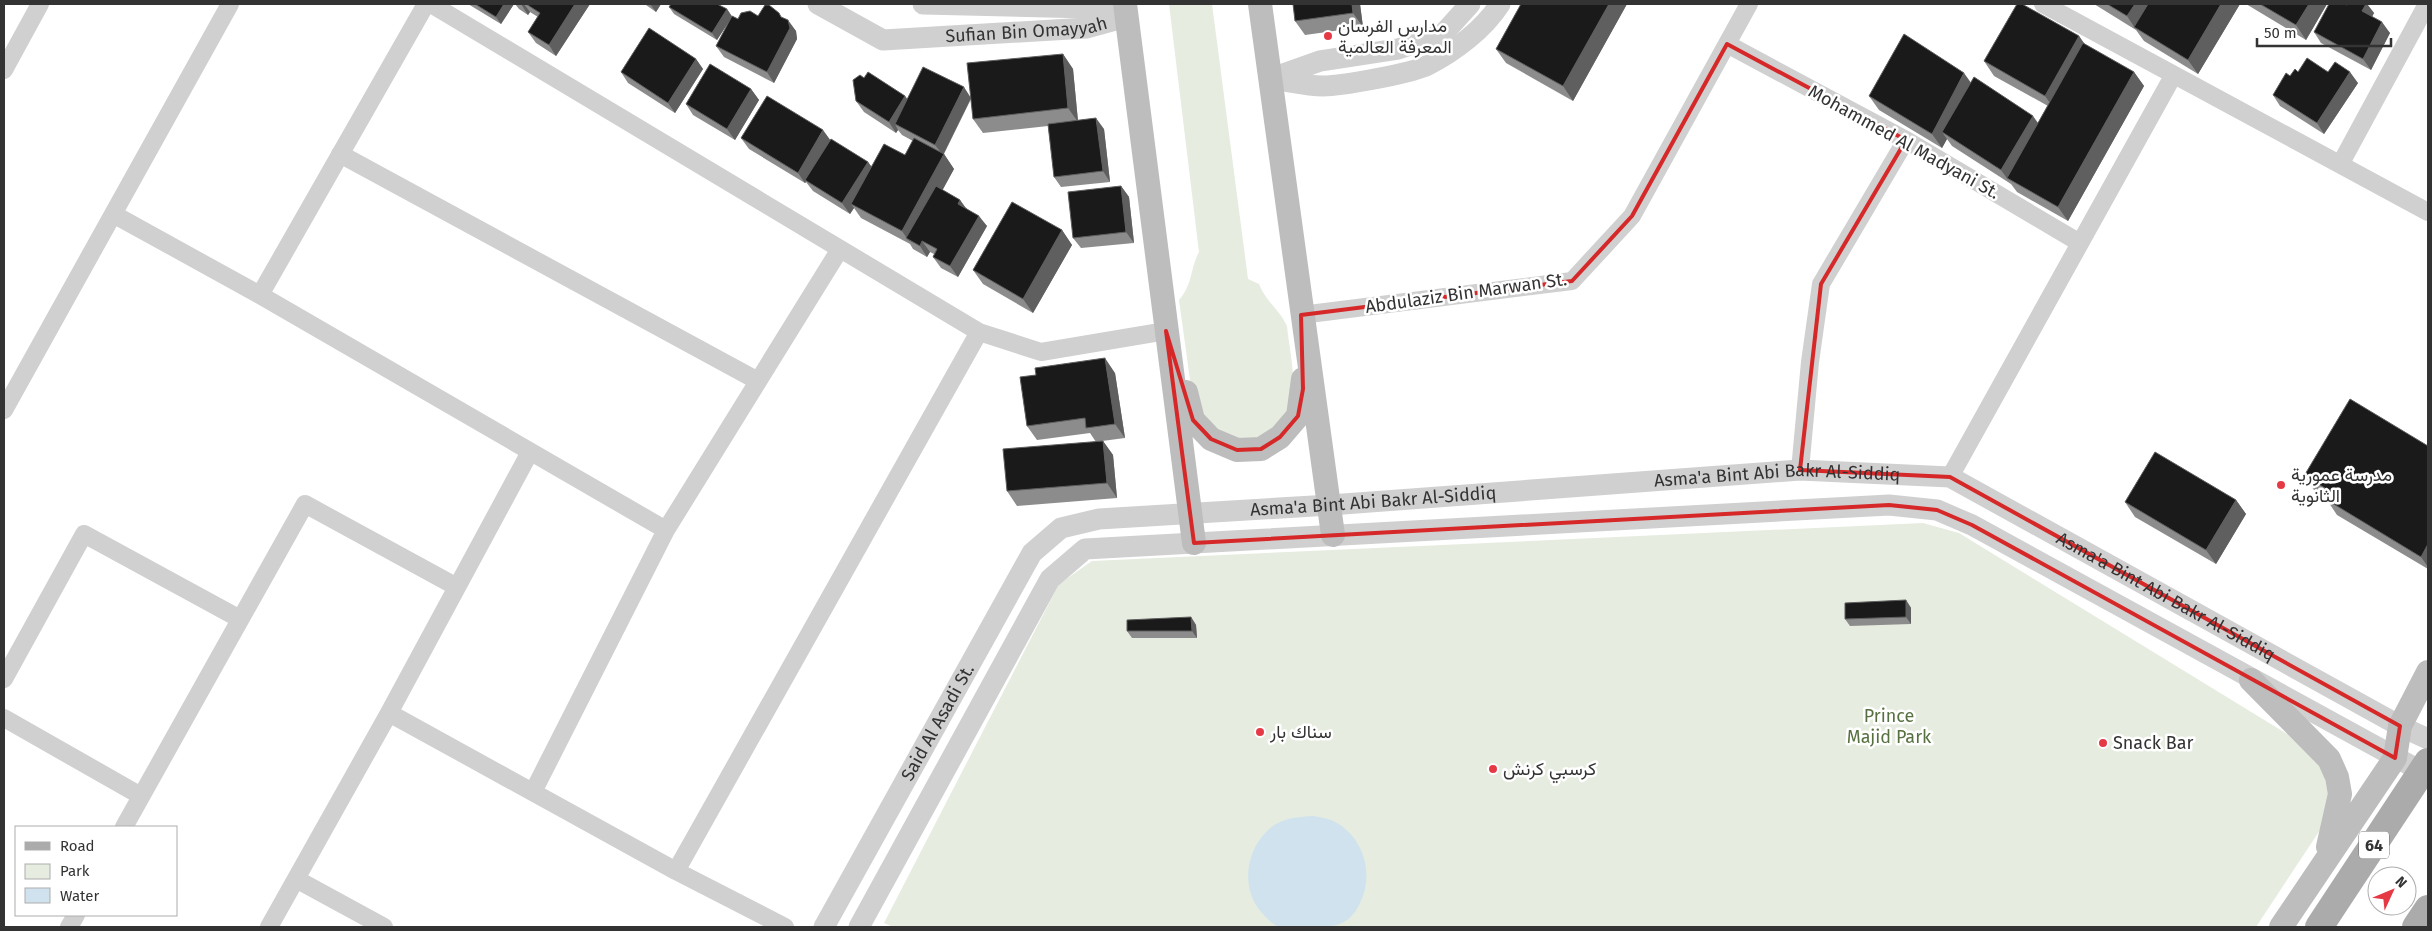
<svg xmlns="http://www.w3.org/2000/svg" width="2432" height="931" font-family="'Fira Sans',Vazirmatn,sans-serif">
	<rect width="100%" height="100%" fill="#fff"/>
	<!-- green -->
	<path fill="#e6ecdf" d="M1169 4H1212L1248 279 1259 284C1267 303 1279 309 1287 326 1291 366 1307 415 1266 440 1258 445 1241 443 1231 444L1195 416 1179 300C1193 284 1190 269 1199 252Z
		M1923 523 1959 533 2320 754 2332 812 2256 927H893L884 923 1059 584 1092 561Z"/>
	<!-- water -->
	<path fill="#cfe2ee" d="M1313 816C1319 817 1326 818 1331 820 1363 834 1375 873 1360 903 1351 923 1337 927 1318 927 1306 927 1291 930 1280 927 1272 925 1267 918 1262 913 1238 887 1247 842 1276 824 1288 817 1300 817 1313 816Z"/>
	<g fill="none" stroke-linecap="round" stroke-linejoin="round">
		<!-- minor -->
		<path stroke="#d0d0d0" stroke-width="18" d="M431 4 979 332 1041 352 1166 331
			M2043 4 2428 212
			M1727 44 1906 140 2080 243
			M4 70 40 4
			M340 154 758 381
			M2341 163 2427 4
			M113 214 260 295 666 530
			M260 295 426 4
			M1301 315 1572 281 1632 216 1749 4
			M4 410 230 4
			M1800 470 1810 362 1821 284 1906 140
			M1950 477 2173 76
			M4 679 84 534 240 619
			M389 713 676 871 785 927
			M4 718 141 796
			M533 792 666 530 840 249
			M124 827 305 504 457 587
			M676 871 979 332
			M296 879 384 927
			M69 927 76 915
			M269 927 389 713 530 452"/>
		<!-- tertiary -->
		<g stroke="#d0d0d0" stroke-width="21">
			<path id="s1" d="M818 4 883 40 1087 28 1127 17"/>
			<path d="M923 4 1088 8 1124 17"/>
			<path d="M1275 77 1320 61 1398 49 1443 34 1470 4"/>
			<path d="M1270 79C1287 81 1306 86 1323 86 1341 86 1414 73 1428 65 1455 51 1484 29 1500 4"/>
			<path id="s2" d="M824 927 1032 553 1061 528 1099 519 1330 505 1800 470 1950 477 2400 726 2428 739"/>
			<path d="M859 927 1050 579 1085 549 1889 505 1937 510 1972 525 2428 775"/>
		</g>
		<!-- secondary -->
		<path stroke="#bdbdbd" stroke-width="24" d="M1125 4 1194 543
			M1260 4 1333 535
			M1186 392 1193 420 1211 439 1237 450 1261 449 1280 437 1298 416 1303 379
			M2251 680 2329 759 2337 777 2340 794 2328 847
			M2281 927 2395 758 2400 726 2428 672"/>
		<!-- primary -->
		<path stroke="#ababab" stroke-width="28" d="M2319 927 2428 762
			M2416 927 2428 909"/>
	</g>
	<!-- wall -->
	<path fill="#8c8c8c" d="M468 4H514L501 24Z
		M515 4H590L556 56 536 43 528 32 538 17 530 12 528 15 519 9Z
		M645 4H661L656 12 646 5Z
		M1293 4H1360L1363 27 1305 35 1295 21Z
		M1521 4H1627L1573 101 1506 63 1496 49Z
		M2094 4H2240L2198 74 2144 41 2136 30Z
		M2246 4H2327L2306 40Z
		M2347 4H2367L2374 13 2372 17 2390 33 2371 70 2321 43 2314 32Z
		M669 7 727 9 732 16 738 19 758 16 783 18 796 31 797 39 774 83 724 57 716 46 729 21 717 40 674 14Z
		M2079 36 2084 44 2134 72 2144 86 2068 221 2017 192 2011 184 1952 146 1947 139 1942 148 1879 110 1869 96 1971 83 2038 123 2048 106 1994 76 1984 61Z
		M1063 54 1073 69 1078 120 1104 129 1110 182 1061 187 1054 177 1048 126 983 133 973 119 971 99 944 154 954 169 942 190 960 200 965 207 987 226 958 277 941 268 933 257 934 254 930 252 927 257 913 249 910 244 861 218 854 208 850 214 813 191 806 182 805 183 749 149 741 138 830 140 868 162 871 166 905 155 913 141 902 135 898 130 896 133 864 112 856 101 864 78 905 96 907 99 970 97Z
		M696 59 703 69 675 113 628 83 621 72Z
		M2298 72H2328L2358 83 2324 134 2280 106 2273 95 2290 76Z
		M751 89 759 100 735 140 693 115 686 104Z
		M1121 186 1129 197 1134 243 1081 248 1073 238Z
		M1062 230 1072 245 1033 313 983 284 973 270Z
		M1115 373 1125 438 1102 441H1103L1113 455 1117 498 1017 506 1007 491 1096 442 1090 433 1037 440 1027 426Z
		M2428 446V569L2337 515 2327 500 2326 497 2314 490 2304 476Z
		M2236 500 2246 514 2216 564 2135 517 2125 502Z
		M1906 600 1911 608V624L1850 626 1845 619Z
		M1191 617 1196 625 1197 638H1132L1127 631Z"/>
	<!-- shaded-wall -->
	<path fill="#5f5f5f" d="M504 4H514L501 24 496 17Z
		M521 4H524L530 12 528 15Z
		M575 4H590L556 56 549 45Z
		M650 4H661L656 12Z
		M1352 4H1360L1363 27 1353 13Z
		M1609 4H1627L1573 101 1563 86Z
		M2135 4H2153L2135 28 2127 16Z
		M2221 4H2240L2198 74 2188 60Z
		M2309 4H2327L2306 40 2296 25Z
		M2366 4H2367L2374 13 2369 22 2362 11Z
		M727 9 732 17 717 40 712 33Z
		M788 20 796 31 797 39 774 83 767 72Z
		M2382 22 2390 33 2371 70 2363 59Z
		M2079 36 2089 50 2055 110 2045 96Z
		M1063 54 1073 69 1078 122 1068 108Z
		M696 59 703 69 675 113 668 103Z
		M2134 72 2144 86 2068 221 2058 207Z
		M2350 72 2358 83 2324 134 2317 123Z
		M1964 73 1974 87 1942 132 1947 139 1942 148 1932 134Z
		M964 87 971 98 943 155 935 145Z
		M751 89 759 100 735 140 727 129Z
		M905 96 913 107 895 124 898 130 896 133 889 122Z
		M2033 116 2043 130 2007 178 2011 184 2001 170Z
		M1096 118 1104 129 1110 182 1103 171Z
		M823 130 831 141 805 180 806 182 805 183 798 173Z
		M944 154 954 169 914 243 908 240 902 231Z
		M868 162 876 173 851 204 854 208 850 214 842 203Z
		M1121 186 1129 197 1134 243 1126 232Z
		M960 200 968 211 958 204Z
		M979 216 987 226 958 277 950 266Z
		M1062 230 1072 245 1033 313 1023 299Z
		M922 241 930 252 927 257 920 246Z
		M1105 358 1115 373 1125 438 1115 424Z
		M1103 441 1113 455 1117 498 1107 483Z
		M2236 500 2246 514 2216 564 2206 550Z
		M2428 544V567L2421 557Z
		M1906 600 1911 608V624L1906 617Z
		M1191 617 1196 625 1197 638 1192 631Z"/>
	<!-- building -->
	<path fill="#1a1a1a" stroke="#5f5f5f" d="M475 4H504L496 17Z
		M526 4H575L549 45 528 32 540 13Z
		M671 4H717L727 9 712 33 669 7Z
		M1293 4H1352L1353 13 1295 21Z
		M1521 4H1609L1563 86 1496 49Z
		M2017 4H2022L2079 36 2045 96 1984 61Z
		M2107 4H2135L2127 16Z
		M2148 4H2221L2188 60 2134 27Z
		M2260 4H2309L2296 25Z
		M2329 4H2344L2347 5V4H2366L2362 11 2382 22 2363 59 2314 32Z
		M765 5H769L779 13 781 17 788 20 790 28 767 72 716 46 732 16 738 19 741 13 750 11 758 16Z
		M649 28 696 59 668 103 621 72Z
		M1904 34 1964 73 1932 134 1869 96Z
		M2083 43 2134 72 2058 207 2007 178Z
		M1063 54 1068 108 973 119 967 63Z
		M2307 58 2328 72 2335 62 2350 72 2317 123 2273 95 2286 73 2290 76 2295 69 2298 72Z
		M710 64 751 89 727 129 686 104Z
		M923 67 964 87 935 145 895 124Z
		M868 72 905 96 889 122 856 101 853 80 860 75 864 78Z
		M1974 77 2033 116 2001 170 1942 132Z
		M767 96 823 130 798 173 741 138Z
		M1096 118 1103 171 1054 177 1048 124Z
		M914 138 944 154 902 231 851 204 884 144 905 155Z
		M831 139 868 162 842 203 805 180Z
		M936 186 960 200 958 204 979 216 950 266 933 257 937 249 922 241 920 246 906 238Z
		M1121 186 1126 232 1073 238 1068 192Z
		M1012 202 1062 230 1023 299 973 270Z
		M1105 358 1115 424 1086 428 1085 418 1027 426 1020 377 1036 375 1035 368Z
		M2350 399 2428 446V544L2421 557 2327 500 2325 488 2304 476Z
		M1103 441 1107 483 1007 491 1003 449Z
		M2155 452 2236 500 2206 550 2125 502Z
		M1906 600V617L1845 619V603Z
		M1191 617 1192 631H1127V620Z"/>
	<!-- marked area -->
	<path fill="none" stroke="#d62828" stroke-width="4" stroke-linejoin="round" d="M1727 44 1906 140 1821 284 1800 470 1950 477 2400 726 2395 758 1972 525 1937 510 1889 505 1194 543 1166 331 1193 420 1211 439 1237 450 1261 449 1280 437 1298 416 1303 389 1301 315 1572 281 1632 216Z"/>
	<!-- markers -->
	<g fill="#e63946" stroke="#fff" stroke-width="2">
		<circle cx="1328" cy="36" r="5"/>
		<circle cx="2281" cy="485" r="5"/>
		<circle cx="1260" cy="732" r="5"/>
		<circle cx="2103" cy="743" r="5"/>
		<circle cx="1493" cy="769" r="5"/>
	</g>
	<g text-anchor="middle" stroke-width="5" stroke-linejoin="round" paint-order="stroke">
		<!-- shield labels -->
		<rect fill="#fff" stroke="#707070" stroke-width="1" x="2359" y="831.5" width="30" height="27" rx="4"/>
		<g font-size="16" font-weight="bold" fill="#333">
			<text x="2374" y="851">64</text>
		</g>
		<!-- poi labels -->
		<g font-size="18" fill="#333" stroke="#fff" text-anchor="start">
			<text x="1338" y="32">مدارس الفرسان<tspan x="1338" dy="21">المعرفة العالمية</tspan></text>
			<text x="2291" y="481">مدرسة عمورية<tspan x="2291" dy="21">الثانوية</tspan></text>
			<text x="1270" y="738">سناك بار</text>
			<text x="2113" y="749">Snack Bar</text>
			<text x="1503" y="775">كرسبي كرنش</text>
		</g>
		<!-- street labels -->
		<g font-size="18" fill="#333" stroke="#fff">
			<text dy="6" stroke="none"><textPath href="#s1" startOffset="218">Sufian Bin Omayyah</textPath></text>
			<text transform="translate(1904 142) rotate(29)" y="6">Mohammed Al Madyani St.</text>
			<text transform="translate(1466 293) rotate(-8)" y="6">Abdulaziz Bin Marwan St.</text>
			<text dy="6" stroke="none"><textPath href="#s2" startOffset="1185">Asma'a Bint Abi Bakr Al-Siddiq</textPath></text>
			<text dy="6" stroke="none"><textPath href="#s2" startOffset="780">Asma'a Bint Abi Bakr Al-Siddiq</textPath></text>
			<text dy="6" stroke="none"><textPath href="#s2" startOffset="1605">Asma'a Bint Abi Bakr Al-Siddiq</textPath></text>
			<text dy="6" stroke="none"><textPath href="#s2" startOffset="234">Said Al Asadi St.</textPath></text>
		</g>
		<!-- park labels -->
		<g font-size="18" fill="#56703f" stroke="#fff">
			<text x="1889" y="722">Prince<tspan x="1889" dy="21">Majid Park</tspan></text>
		</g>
	</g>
	<!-- border -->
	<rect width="2432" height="931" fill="none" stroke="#333333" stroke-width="10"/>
	<!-- legend -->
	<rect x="15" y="826" width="162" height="90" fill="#ffffff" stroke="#adadad"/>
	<rect x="25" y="842" width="25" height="8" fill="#ababab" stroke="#adadad"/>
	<text x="60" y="851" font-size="15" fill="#333333">Road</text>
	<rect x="25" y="864" width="25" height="15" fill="#e6ecdf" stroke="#adadad"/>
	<text x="60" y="876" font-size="15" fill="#333333">Park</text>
	<rect x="25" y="888" width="25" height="15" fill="#cfe2ee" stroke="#adadad"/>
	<text x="60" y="901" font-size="15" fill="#333333">Water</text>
	<!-- north arrow -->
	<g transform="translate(2392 891) rotate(46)"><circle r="24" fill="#ffffff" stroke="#adadad"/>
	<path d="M0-4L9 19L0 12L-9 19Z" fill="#e63946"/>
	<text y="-8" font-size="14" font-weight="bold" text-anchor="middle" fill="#333333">N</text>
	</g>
	<!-- scale -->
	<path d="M2257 38v8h134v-8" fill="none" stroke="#333333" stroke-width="2.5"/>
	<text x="2264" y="38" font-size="15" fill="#333333" stroke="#ffffff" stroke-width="4" paint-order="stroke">50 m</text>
</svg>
